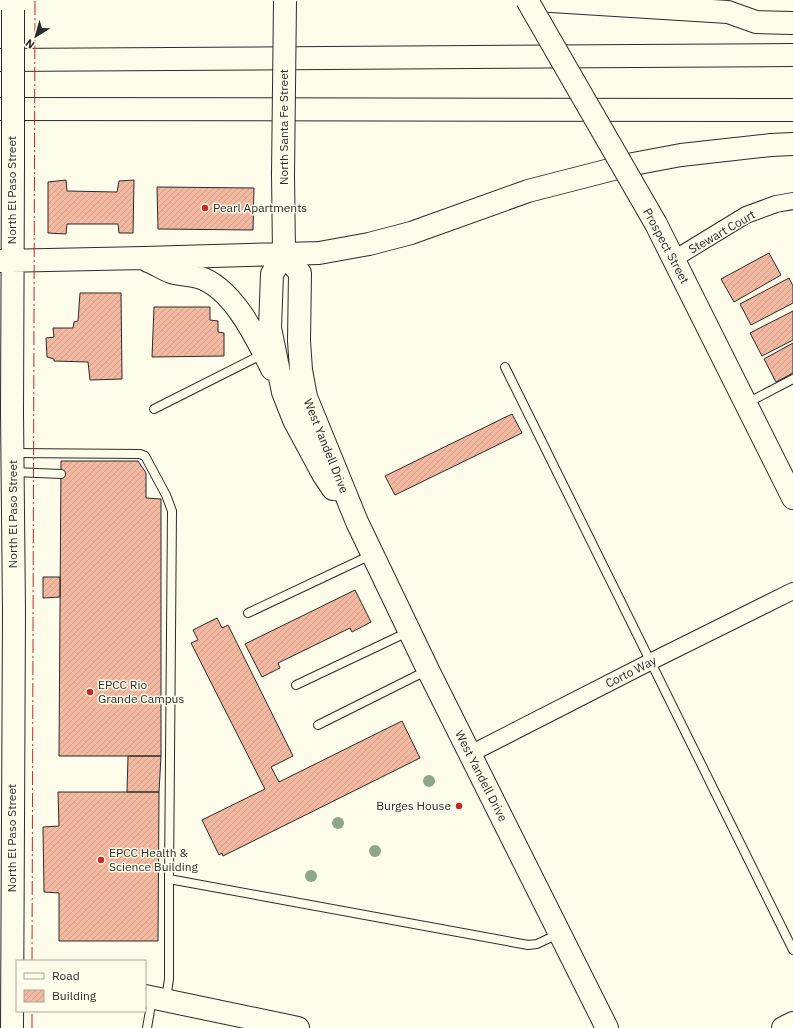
<svg xmlns="http://www.w3.org/2000/svg" width="793" height="1028" font-family="'IBM Plex Sans',sans-serif">
	<defs>
		<pattern id="building-hatch" width="6" height="6" patternUnits="userSpaceOnUse"><rect width="6" height="6" fill="#f2b8a0"/><path d="M-1 1l2-2M0 6l6-6M5 7l2-2" fill="none" stroke="#d09e8a"/></pattern>
	</defs>
	<rect width="100%" height="100%" fill="#fdfbea"/>
	<!-- building -->
	<path fill="url(#building-hatch)" stroke="#2b2b2b" d="M66 180 67 191 117 192 119 181 134 180 133 233H119L118 224H67L66 234 48 233V182Z
		M157 187 254 188 253 230 158 229Z
		M769 253 781 275 734 302 721 279Z
		M789 278 793 286V303L751 325 740 304Z
		M80 293H121L122 379 90 380 88 362 54 361V359L47 357 46 338 54 337 53 328H73L74 322 78 321Z
		M154 307H210V320L218 321V332L224 333V356L152 357Z
		M793 311V340L762 356 750 333Z
		M793 343V373L776 382 764 359Z
		M512 414 522 433 395 495 385 476Z
		M61 461H138L146 473V498L161 499V756H59Z
		M43 577H60V597L43 598Z
		M355 590 371 622 352 632 350 628 278 663 280 668 262 677 245 644Z
		M217 618 222 628 228 625 293 756 271 767 279 782 402 721 420 758 223 856 222 853 219 855 202 820 265 789 191 643 198 640 193 630Z
		M128 756H161L159 792H127Z
		M58 792H159L158 941H59V893L44 892 43 827 59 826Z"/>
	<g fill="none" stroke-linecap="round" stroke-linejoin="round">
		<!-- lane casing -->
		<g stroke="#2b2b2b" stroke-width="10">
			<path id="lane" d="M505 367 793 950
				M747 403 793 379
				M154 409 263 354
				M14 453 140 454 145 456 166 495 172 511 169 879V979L166 999
				M14 472 61 474
				M248 613 371 555
				M296 685 408 632
				M318 725 426 671
				M169 879 528 945 537 944 558 934
				M147 1028 152 999"/>
		</g>
		<!-- street casing -->
		<g stroke="#2b2b2b" stroke-width="18">
			<path id="street" d="M674 259 746 215 776 204 793 201
				M470 754 650 662 793 591"/>
		</g>
		<!-- secondary casing -->
		<g stroke="#2b2b2b" stroke-width="24">
			<path id="secondary" d="M283 174 284 254
				M656 224 793 498
				M284 254 300 273 299 341 301 370 306 397 357 522 428 670 607 1028
				M284 254 272 274 270 328 283 392 294 420 323 474 333 489
				M0 261 144 258 284 254
				M148 261C156 264 163 269 171 272 179 275 189 274 198 277 233 287 257 339 272 369
				M145 996 298 1028
				M12 1028 14 612 12 412 13 165
				M783 1028 793 1023"/>
		</g>
		<!-- highway casing -->
		<g stroke="#2b2b2b" stroke-width="24">
			<path id="highway" d="M535 0 728 12 756 22 793 23
				M0 60 793 55
				M0 109 793 110
				M284 254 319 253 369 244 411 233 528 191 633 164 681 155 771 145 793 144"/>
		</g>
		<!-- lane -->
		<use href="#lane" stroke="#fdfbea" stroke-width="8"/>
		<!-- street -->
		<use href="#street" stroke="#fdfbea" stroke-width="16"/>
		<!-- secondary -->
		<use href="#secondary" stroke="#fdfbea" stroke-width="22"/>
		<!-- highway -->
		<use href="#highway" stroke="#fdfbea" stroke-width="22"/>
		<!-- secondary-bridge casing -->
		<g stroke="#2b2b2b" stroke-width="24" stroke-linecap="butt">
			<path id="secondary-bridge" d="M527 0 656 224
				M13 165V10
				M283 174 285 1"/>
		</g>
		<!-- secondary-bridge -->
		<use href="#secondary-bridge" stroke="#fdfbea" stroke-width="22"/>
		<!-- power -->
		<path stroke="#c62828" stroke-width="1" stroke-dasharray="14 3 2 3" stroke-linecap="butt" d="M32 961 35 0
			M32 1028V1011"/>
	</g>
	<!-- trees -->
	<g fill="#8ea78a">
		<circle cx="429" cy="781" r="6"/>
		<circle cx="338" cy="823" r="6"/>
		<circle cx="375" cy="851" r="6"/>
		<circle cx="311" cy="876" r="6"/>
	</g>
	<!-- markers -->
	<g fill="#c62828" stroke="#fdfbea" stroke-width="1.5">
		<circle cx="205" cy="208" r="4"/>
		<circle cx="90" cy="692" r="4"/>
		<circle cx="459" cy="806" r="4"/>
		<circle cx="101" cy="860" r="4"/>
	</g>
	<g text-anchor="middle" stroke-width="3" stroke-linejoin="round" paint-order="stroke">
		<!-- street labels -->
		<g font-size="12" fill="#2b2b2b" stroke="#fdfbea">
			<text transform="translate(284 127) rotate(-90)" y="4">North Santa Fe Street</text>
			<text transform="translate(12 190) rotate(-90)" y="4">North El Paso Street</text>
			<text transform="translate(722 232) rotate(-30)" y="4">Stewart Court</text>
			<text transform="translate(666 246) rotate(62)" y="4">Prospect Street</text>
			<text transform="translate(326 446) rotate(68)" y="4">West Yandell Drive</text>
			<text transform="translate(13 514) rotate(-90)" y="4">North El Paso Street</text>
			<text transform="translate(631 672) rotate(-27)" y="4">Corto Way</text>
			<text transform="translate(481 776) rotate(63)" y="4">West Yandell Drive</text>
			<text transform="translate(12 838) rotate(-90)" y="4">North El Paso Street</text>
		</g>
		<!-- poi labels -->
		<g font-size="12" fill="#2b2b2b" stroke="#fdfbea" text-anchor="start">
			<text x="213" y="212">Pearl Apartments</text>
			<text x="98" y="689">EPCC Rio<tspan x="98" dy="14">Grande Campus</tspan></text>
			<text x="451" y="810" text-anchor="end">Burges House</text>
			<text x="109" y="857">EPCC Health &amp;<tspan x="109" dy="14">Science Building</tspan></text>
		</g>
	</g>
	<!-- legend -->
	<rect x="16" y="960" width="130" height="52" fill="#fdfbea" stroke="#a9a89e"/>
	<rect x="24" y="973" width="20" height="6" fill="#fdfbea" stroke="#a9a89e"/>
	<text x="52" y="980" font-size="12" fill="#2b2b2b">Road</text>
	<rect x="24" y="990" width="20" height="12" fill="url(#building-hatch)" stroke="#a9a89e"/>
	<text x="52" y="1000" font-size="12" fill="#2b2b2b">Building</text>
	<!-- north arrow -->
	<g transform="translate(36 36) rotate(217)" stroke="#fdfbea" stroke-width="3" paint-order="stroke">
	<path d="M0-3L7 15L0 10L-7 15Z" fill="#2b2b2b"/>
	<text y="-6" font-size="11" font-weight="bold" text-anchor="middle" fill="#2b2b2b">N</text>
	</g>
</svg>
